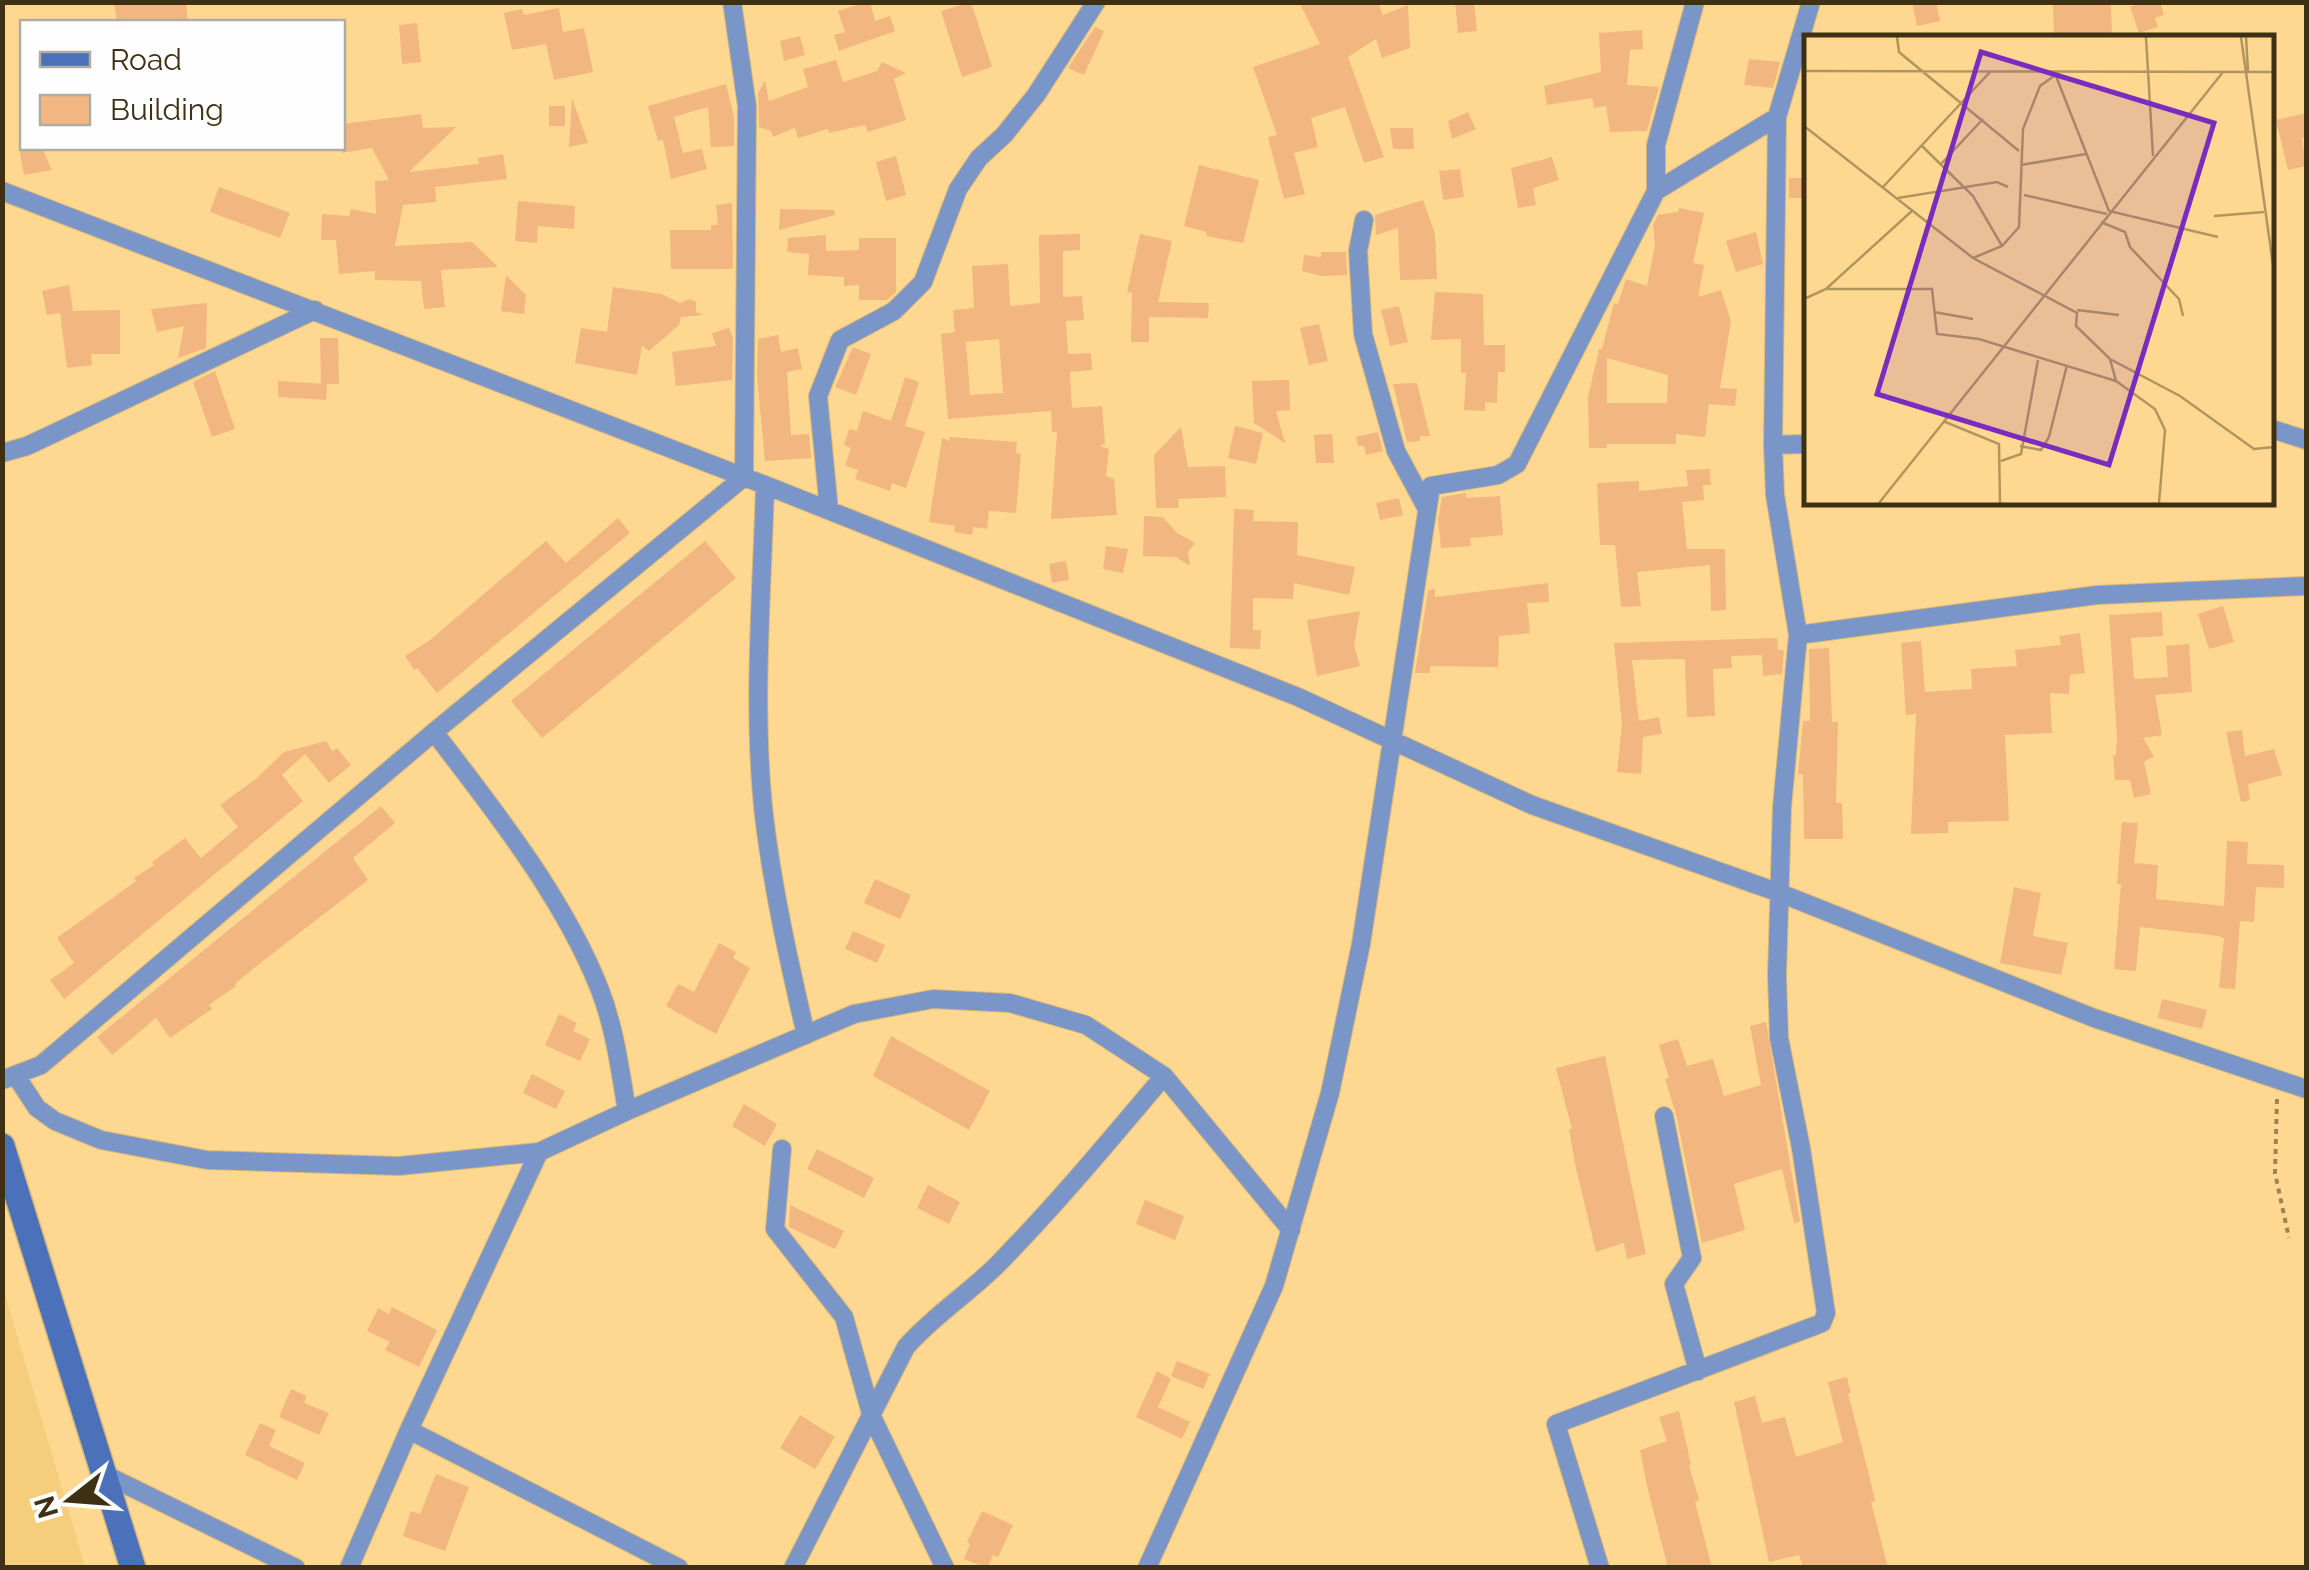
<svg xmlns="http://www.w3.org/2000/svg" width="2309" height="1570" font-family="Raleway,sans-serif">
	<rect width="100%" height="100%" fill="#fed891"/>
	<!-- built -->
	<path fill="#f6cc7d" d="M2 1284 83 1560 85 1567H3Z"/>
	<!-- building -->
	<path fill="#f2b681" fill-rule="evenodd" d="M114 2H186L188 22H117Z
		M865 2H870L875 21 890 16 895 31 839 51 834 35 845 32 838 11Z
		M971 2 992 67 962 77 941 11Z
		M1299 2H1378L1383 15 1408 5 1410 48 1382 58 1376 39 1348 57 1384 157 1364 163 1345 107 1311 118 1318 147 1294 153 1305 194 1284 199 1268 137 1277 135 1253 67 1320 44Z
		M1455 2H1474L1477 31 1458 33Z
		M1912 2H1936L1940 21 1917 26Z
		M2053 2H2111L2112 38H2054Z
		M2144 2H2160L2164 15 2155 18 2158 27 2139 33 2130 7Z
		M559 8 563 32 584 28 593 72 554 80 546 44 512 50 504 13 522 9 524 15Z
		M417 23 421 62 402 64 399 25Z
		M1095 27 1104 31 1084 75 1068 68Z
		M1642 30 1643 49 1630 50 1627 85 1659 87 1647 131 1610 132 1606 106 1594 108 1592 98 1547 105 1544 86 1601 72 1599 33Z
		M800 36 805 55 784 61 780 41Z
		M1749 59 1780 62 1773 88 1744 85Z
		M836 60 843 82 877 71 882 62 906 73 894 79 906 120 868 132 865 125 829 133 828 129 798 138 795 128 773 137 771 131 759 127 758 93 765 81 769 101 808 87 803 69Z
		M726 84 734 117V146L711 147 708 107 674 117 683 153 702 149 707 169 671 179 663 140 658 141 648 106Z
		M572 98 588 143 569 147Z
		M549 106H565V126H549Z
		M1468 112 1476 129 1452 139 1448 121Z
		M2306 113V137L2302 138 2306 166 2288 170 2276 120Z
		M421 114 423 128 456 127 409 172 479 164 478 158 503 154 507 179 435 187 436 202 403 205 395 246 472 242 498 267 441 270 445 307 424 309 421 281 375 280V271L339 274 336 240H321L322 214 349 216 351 209 376 214 375 181 389 180 372 148 342 153V124Z
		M1390 128H1413L1414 149H1393Z
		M19 148H42L52 170 24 175Z
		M896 156 906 195 886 201 876 162Z
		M1552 157 1559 180 1533 188 1536 205 1518 208 1511 168Z
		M1199 165 1259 180 1243 243 1206 236 1207 232 1184 226Z
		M1460 169 1464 197 1443 200 1439 171Z
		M1789 178H1806V198H1789Z
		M219 187 290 213 280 238 210 212Z
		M1423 200 1435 234 1437 279 1400 280 1398 228 1376 235 1375 215Z
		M518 201 575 206 574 229 538 226 537 243 515 241Z
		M732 203 733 269H671L670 230H711V225H718L716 205Z
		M1679 208 1704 213 1693 263 1704 265 1698 297 1721 290 1731 321 1720 388 1737 389 1735 406 1709 404 1705 437 1676 434V444H1607V448H1589L1588 397 1599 349H1602L1614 303 1618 304 1626 279 1647 286 1655 245 1653 225 1658 215 1678 212ZM1607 358 1668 375 1667 403H1607Z
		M780 209 834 210 835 215 779 230Z
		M1756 232 1763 264 1736 272 1726 241Z
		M1080 234V250L1063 251V297L1082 296 1084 320 1066 321 1068 354 1091 353 1092 370 1070 372 1072 408 1102 406 1105 443 1100 446 1109 449 1106 476 1114 479 1117 515 1051 519 1057 432H1052L1051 411 948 419 941 334 955 332 953 310 974 308 972 266 1008 264 1010 306 1040 303 1039 235ZM999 339 1003 393 970 395 966 342Z
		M1140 234 1172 241 1158 302 1209 303 1208 318 1149 317V342H1131L1132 293 1127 292Z
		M826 235V251L859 250V238H896V292L887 300H859V285L844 286V277L808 275 809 254 787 252 788 238Z
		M1321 252H1346L1347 275 1321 276 1302 271 1304 255 1321 257Z
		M506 275 526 295 524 314 501 311Z
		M69 285 73 310 70 311 120 310V354H91L92 365 67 368 60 313 47 315 42 291Z
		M613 287 662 294 680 303 690 299 696 302V312L703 315 681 317 679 325 649 351 642 346 637 375 575 363 581 328 607 332Z
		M1435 292 1483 294 1484 345H1505V372H1498L1497 403 1485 402V411L1464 410 1466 373H1461V339L1431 340Z
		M207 303 206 348 178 358 184 326 157 332 151 309Z
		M1399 306 1408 342 1390 346 1381 310Z
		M1319 324 1328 361 1309 365 1300 328Z
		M729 328 733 338 732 380 676 386 672 352 716 346 712 333Z
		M778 335 781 352 798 348 802 369 787 372 791 435 809 434 811 458 765 461 757 377 758 339Z
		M320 338H338L339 384H321Z
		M853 347 871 354 856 395 835 387Z
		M215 371 235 429 212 437 193 382Z
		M905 377 919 382 905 426 925 432 906 488 892 483 890 491 855 479 858 470 845 465 851 448 844 445 849 429 857 431 863 411 891 421Z
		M1289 380 1290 410 1276 411 1285 443 1254 423 1252 381Z
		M278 381 327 384 326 400 278 397Z
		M1417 383 1430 436H1420V441L1407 442 1393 384Z
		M1235 426 1263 433 1256 464 1228 458Z
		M1181 427 1188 467 1225 466 1226 497 1178 499 1179 508H1156L1154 455Z
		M1378 432 1383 451 1366 455 1364 446H1358L1356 437Z
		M1332 434 1334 463H1316L1314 435Z
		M949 437 1017 442 1016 453 1021 454 1016 513 989 511 987 529 973 527 972 535 954 532 955 526 929 522 942 438 950 441Z
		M1710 469 1711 485H1703L1704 500 1682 502 1687 549H1725L1726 610 1711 611 1710 565 1637 572 1641 606 1621 607 1615 545H1600L1597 483 1639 481V491L1688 486 1686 470Z
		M1466 493V498L1500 496 1503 535 1470 538 1471 546 1441 548 1438 520 1442 497Z
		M1399 498 1403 515 1380 520 1376 503Z
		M1234 509 1254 510 1253 521 1298 522 1297 555 1355 567 1349 595 1294 583 1293 599 1253 598V630H1261L1260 649 1230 648Z
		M1144 516 1163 517 1177 533 1195 543 1188 552 1190 566 1176 557 1143 556Z
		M618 518 630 533 437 693 417 668 414 670 405 656 430 640 546 541 566 563Z
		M705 541 736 578 542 738 511 701Z
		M1106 546 1128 549 1123 573 1103 569Z
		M1066 561 1069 580 1052 583 1049 564Z
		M1548 583 1549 602 1527 603 1530 633 1499 636 1498 667 1430 666V673H1415L1428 591 1435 588V597Z
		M2223 606 2234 642 2209 649 2198 614Z
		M1360 611 1354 645 1360 666 1317 676 1307 620Z
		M2162 612 2163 636 2131 638 2134 679 2168 677 2166 646 2189 644 2192 692 2155 695 2162 735 2143 738 2154 756 2144 762 2151 794 2134 798 2130 780H2115L2113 755H2116L2117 738 2109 615Z
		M2080 633 2085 673 2070 675 2069 694 2050 693 2052 733 2005 735 2009 821 1948 822V833L1911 834 1916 714 1906 715 1901 643 1921 641 1925 692 1972 689 1971 669 2017 666 2015 650 2061 645 2059 636Z
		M1777 638 1778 650H1784L1782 674 1763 676 1762 655 1731 656 1732 668 1713 669 1715 716 1687 717 1685 659 1632 660 1639 721 1659 717 1662 734 1643 737 1641 774 1617 772 1622 724 1614 643Z
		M1829 648 1832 722H1838L1836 803H1842L1843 839H1804L1803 774H1798L1803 721H1810L1809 649Z
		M2242 730 2245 756 2274 749 2282 775 2248 784 2250 800 2241 802 2226 732Z
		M326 741 332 751 337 748 351 765 329 783 305 754 282 775 303 801 64 999 50 980 74 963 57 938 136 881 134 878 154 865 152 862 185 838 201 858 238 827 220 805 257 778 284 752Z
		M381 806 395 823 353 858 368 880 254 968 235 984 236 986 209 1005 212 1009 170 1038 156 1018 112 1055 97 1037Z
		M2122 822 2138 823 2134 863 2158 865 2156 899 2224 906 2227 841 2248 842 2247 864 2284 865V888L2256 887 2254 922 2240 921 2235 989 2219 988 2224 938 2219 936 2140 927 2136 971 2114 969 2121 884H2117Z
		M875 879 911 895 900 919 864 903Z
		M2014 887 2041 893 2033 936 2068 943 2061 975 2000 963Z
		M853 931 885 945 877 963 845 949Z
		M719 943 736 952 733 958 750 968 716 1034 666 1006 678 984 694 992Z
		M2162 999 2207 1010 2202 1029 2158 1018Z
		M559 1014 577 1023 573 1031 590 1039 580 1061 545 1045Z
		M1766 1022 1800 1222 1794 1223 1782 1169 1734 1184 1745 1230 1702 1243 1676 1114 1665 1079 1669 1078 1659 1045 1678 1039 1687 1066 1713 1059 1724 1096 1761 1085 1750 1026Z
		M891 1036 990 1091 969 1130 873 1076Z
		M1605 1056 1646 1254 1627 1259 1624 1243 1596 1252 1576 1168 1569 1129H1572L1556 1068Z
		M532 1074 565 1091 556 1109 523 1093Z
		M744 1104 777 1124 765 1146 732 1126Z
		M817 1149 874 1178 864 1198 807 1169Z
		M928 1185 960 1202 949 1224 917 1208Z
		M1145 1200 1184 1216 1175 1240 1136 1224Z
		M790 1205 844 1231 835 1249 789 1227Z
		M392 1307 437 1330 419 1367 385 1350 390 1342 367 1331 378 1308 389 1314Z
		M1177 1361 1210 1374 1203 1389 1171 1376Z
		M1157 1371 1171 1379 1158 1407 1190 1422 1182 1439 1136 1417Z
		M1847 1377 1851 1393H1848L1871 1483 1875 1501 1871 1502 1888 1568H1803L1799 1555 1769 1562 1734 1402 1755 1396 1762 1423 1785 1417 1796 1457 1843 1442 1828 1382Z
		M291 1389 307 1396 304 1403 329 1413 319 1435 279 1417Z
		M1679 1411 1691 1465H1689L1699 1500 1695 1502 1712 1568H1668L1647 1486 1640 1450 1667 1441 1659 1417Z
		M800 1415 835 1437 815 1469 780 1448Z
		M260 1423 276 1430 269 1446 305 1463 297 1480 245 1455Z
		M436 1474 469 1487 445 1551 403 1536 411 1511 420 1514Z
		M982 1511 1013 1525 998 1557 993 1555 987 1568 964 1559 970 1544 967 1542Z"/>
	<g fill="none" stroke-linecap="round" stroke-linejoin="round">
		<!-- minor casing -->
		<g stroke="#d8b678" stroke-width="20">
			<path id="minor" d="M2 191 765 485 1298 697 1532 805 1780 893 2094 1018 2306 1089
				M1656 191 1777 117 1811 2
				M1364 220 1358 251 1363 334 1396 451 1426 507
				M2272 429 2306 440
				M1773 445 1806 444
				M2 453 27 446 315 310
				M765 485C762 594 752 707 764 816 773 890 789 962 806 1035
				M829 510 818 396 840 340 894 311 923 282 958 189 979 158 1004 135 1036 95 1096 2
				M1798 635 2097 595 2306 586
				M434 732C494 810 564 898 600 990 615 1029 620 1070 627 1111
				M16 1076 37 1108 55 1121 101 1140 207 1160 399 1166 539 1152 627 1111 854 1014 933 999 1010 1003 1086 1025 1164 1076 1291 1230
				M2 1080 41 1065 434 732 744 477 747 106 732 2
				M1664 1116 1692 1258 1674 1284 1698 1371
				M782 1149 775 1229 844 1317 872 1417 945 1568
				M409 1430 679 1568
				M104 1474 296 1568
				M349 1568 409 1430 539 1152
				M793 1568 906 1347C933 1316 968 1294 997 1265 1056 1205 1109 1141 1164 1076
				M1147 1568 1274 1286 1330 1093 1361 944 1431 486 1498 475 1517 464 1656 191V145L1695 2
				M1600 1568 1556 1424 1822 1323 1826 1313 1801 1148 1779 1038 1777 975 1782 807 1798 635 1775 495 1773 445 1777 117"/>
		</g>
		<!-- secondary casing -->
		<g stroke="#d8b678" stroke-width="28">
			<path id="secondary" d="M2 1146 133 1568"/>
		</g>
		<!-- path -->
		<path stroke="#9d8351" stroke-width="4" stroke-dasharray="5 5" stroke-linecap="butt" d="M2277 1099 2275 1173 2289 1238"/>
		<!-- minor -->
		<use href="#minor" stroke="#7a96c9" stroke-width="18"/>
		<!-- secondary -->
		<use href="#secondary" stroke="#4b71bb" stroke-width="25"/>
	</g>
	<!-- overview -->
	<g transform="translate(1804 35)">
		<rect width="470" height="470" fill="#fed891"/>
		<path fill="none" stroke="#b1955e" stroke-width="2.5" d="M93 2 95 17 215 116M342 2 349 121M437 2 470 237M442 2 444 36M0 36 470 37M250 36 305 176 414 202M0 91 169 223 273 278 272 291 306 324 376 361 450 414 470 412M117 110 169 161 198 211M137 129 179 84M217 130 282 119M79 152 186 37M220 160 303 179M94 163 193 147 204 152M410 181 460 177M297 187 321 197 326 212 375 264 379 281M169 223 198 211 215 192 219 94 236 51 250 41M22 254H128L133 299 175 304 312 346M0 264 22 254 109 175M273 275 315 280M130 277 169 284M306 324 312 346 351 374 361 395 355 468M139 386 195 409 196 468M216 411 237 415 245 402 263 330M197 426 217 419 234 325M75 468 419 37"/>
		<path fill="#7b2cbf" fill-opacity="0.15" stroke="#7b2cbf" stroke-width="5" d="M177 17 410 88 305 430 73 359Z"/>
		<rect width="470" height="470" fill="none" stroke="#3e3012" stroke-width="5"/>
	</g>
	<!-- border -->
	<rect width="2309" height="1570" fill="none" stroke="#3e3012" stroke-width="10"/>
	<!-- legend -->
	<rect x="20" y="20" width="325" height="130" fill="#fefefe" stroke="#b1aca0" stroke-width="2.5"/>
	<rect x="40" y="52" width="50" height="15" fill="#4b71bb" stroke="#b1aca0" stroke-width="2.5"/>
	<text x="110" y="70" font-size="30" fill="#3e3012">Road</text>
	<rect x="40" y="95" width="50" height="30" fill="#f2b681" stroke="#b1aca0" stroke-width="2.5"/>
	<text x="110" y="120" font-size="30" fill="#3e3012">Building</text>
	<!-- north arrow -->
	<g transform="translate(70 1500) rotate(253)" stroke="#fefefe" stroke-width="8" paint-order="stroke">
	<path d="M0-8L18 38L0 25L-18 38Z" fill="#3e3012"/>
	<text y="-15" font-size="28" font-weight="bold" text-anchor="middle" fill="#3e3012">N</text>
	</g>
</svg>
